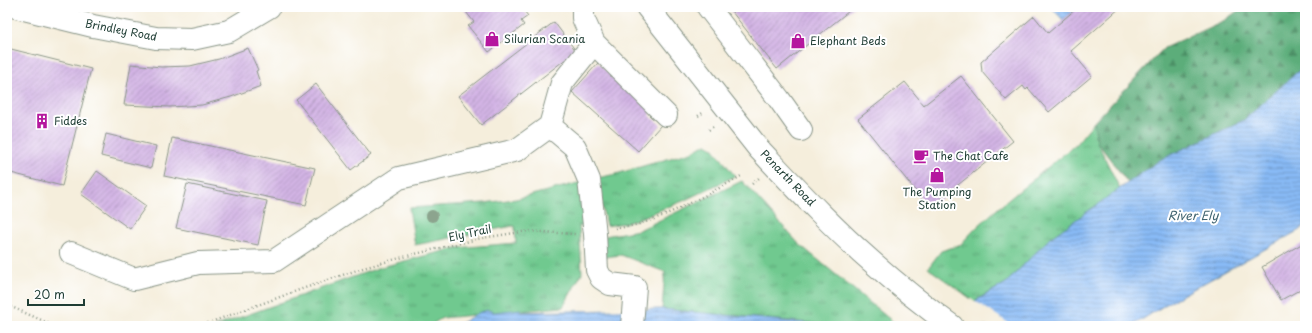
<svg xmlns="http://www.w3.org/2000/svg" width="1312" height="333" font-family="'Playpen Sans',sans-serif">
	<defs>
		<pattern id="grass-tufts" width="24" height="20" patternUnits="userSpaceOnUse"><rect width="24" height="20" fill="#70c98f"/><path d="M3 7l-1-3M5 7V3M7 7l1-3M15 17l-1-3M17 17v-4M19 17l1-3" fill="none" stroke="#5ba476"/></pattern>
		<pattern id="forest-firs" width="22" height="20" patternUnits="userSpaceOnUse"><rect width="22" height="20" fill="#5cad7a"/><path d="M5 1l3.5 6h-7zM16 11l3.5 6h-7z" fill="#4b8e65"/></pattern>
		<pattern id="water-rules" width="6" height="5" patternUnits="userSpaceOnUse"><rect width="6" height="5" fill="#88baf5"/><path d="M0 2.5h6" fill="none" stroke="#6f98c7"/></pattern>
		<pattern id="building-hatch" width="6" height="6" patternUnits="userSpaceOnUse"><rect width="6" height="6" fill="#d3b4e5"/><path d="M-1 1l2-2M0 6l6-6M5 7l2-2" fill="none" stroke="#ab94ba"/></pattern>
	</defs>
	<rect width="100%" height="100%" fill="#fff"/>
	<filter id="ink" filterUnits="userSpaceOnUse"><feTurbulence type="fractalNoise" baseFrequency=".025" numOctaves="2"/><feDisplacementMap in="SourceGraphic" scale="8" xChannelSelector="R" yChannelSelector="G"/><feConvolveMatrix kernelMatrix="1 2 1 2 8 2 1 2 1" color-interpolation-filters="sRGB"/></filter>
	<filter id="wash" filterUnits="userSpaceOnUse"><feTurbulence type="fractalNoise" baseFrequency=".012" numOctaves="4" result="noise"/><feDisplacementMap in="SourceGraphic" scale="16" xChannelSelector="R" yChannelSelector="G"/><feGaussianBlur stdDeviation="0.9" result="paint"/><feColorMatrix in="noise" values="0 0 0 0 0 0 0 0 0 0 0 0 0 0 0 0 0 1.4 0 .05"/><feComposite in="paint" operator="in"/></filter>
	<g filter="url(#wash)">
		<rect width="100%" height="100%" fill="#f5eedc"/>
		<!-- grass -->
		<path fill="url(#grass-tufts)" stroke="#488362" d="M1094 122 1097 142 1120 189 1050 238 1006 283 974 301 928 268 941 251 960 245 977 227 996 210 1076 144Z
			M706 144 713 148 735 176 683 201 630 222 606 226 597 178 616 174 691 152Z
			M742 181 799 244 898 326H842L662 309 665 272 621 255 604 257 605 236 639 230Z
			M582 182 586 226H579L582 273 563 307 442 318 429 326H216L381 267 456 248 516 243 515 226H513L415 245 409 208 484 203 516 199Z"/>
		<!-- forest -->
		<path fill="url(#forest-firs)" stroke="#3e7557" d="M1243 7H1305V65L1244 120 1160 160 1128 183 1097 142 1094 122 1164 48 1225 20Z"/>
		<!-- water -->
		<path fill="url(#water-rules)" stroke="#547c94" d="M1051 7H1078L1063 20Z
			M1305 65V227L1168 303 1132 326H932L1006 283 1050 238 1160 160 1244 120Z
			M521 309 520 312 662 309 836 326H456L480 312 488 310 494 312Z"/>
		<!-- pier -->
		<path fill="#f5eedc" d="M972 299 1013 326H930L931 324Z"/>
		<g id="blocks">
			<!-- building -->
			<path fill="url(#building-hatch)" d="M462 7H521L528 16 521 21 524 25 489 52 468 26 474 22Z
				M728 7H854L777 69Z
				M1078 7H1121L1071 51 1092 76 1049 112 1028 88 1026 90 1023 86 1006 100 982 72 981 62 1034 16 1048 33Z
				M554 22 576 51 481 125 458 96Z
				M7 48 91 69 62 186 7 172Z
				M248 48 258 70 256 71 261 86 231 97 202 105 170 107 124 105 131 64 161 67 190 66 219 59Z
				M598 63 652 111 649 115 661 125 638 151 572 92Z
				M961 76 1013 141 929 208 858 119 905 82 924 105Z
				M316 84 371 155 351 170 296 100Z
				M106 134 156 146 151 168 101 156Z
				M172 138 315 168 306 205 164 176Z
				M97 171 146 206 130 229 81 194Z
				M187 184 267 201 258 245 176 228Z
				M1305 242V287L1281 300 1262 267Z"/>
		</g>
	</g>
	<g filter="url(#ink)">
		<use href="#blocks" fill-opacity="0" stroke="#8a9688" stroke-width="1"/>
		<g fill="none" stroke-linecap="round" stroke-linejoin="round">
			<!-- minor casing -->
			<g stroke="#8a9688" stroke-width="24">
				<path id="minor" d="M16 7 93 26 156 38 192 39 229 31 269 7
					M583 7V18L594 43 666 115
					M708 7 779 99 801 130
					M550 126 575 147 589 180 595 234 597 270 601 278 610 284 635 287 632 326
					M71 253 134 279 198 263 274 261 399 178 517 150 550 126 562 83 594 43"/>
			</g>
			<!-- major casing -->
			<g stroke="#8a9688" stroke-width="24">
				<path id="major" d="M647 7 759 149C795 187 832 227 871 261 897 284 924 306 952 326"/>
			</g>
			<!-- path -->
			<path stroke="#8a9688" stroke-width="2.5" stroke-dasharray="1 3" stroke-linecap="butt" d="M698 116 704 112
				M709 130 714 126
				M752 184 759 178
				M615 229C623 227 631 226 639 224 673 214 712 192 743 175
				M7 305 55 326
				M200 326 302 289 363 268 411 255 482 238 528 231 575 234"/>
			<!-- minor -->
			<use href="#minor" stroke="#fff" stroke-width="22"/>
			<!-- major -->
			<use href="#major" stroke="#fff" stroke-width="22"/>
		</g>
		<!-- trees -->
		<circle fill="#8ca48e" cx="432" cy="216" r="6"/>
	</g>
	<!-- icons -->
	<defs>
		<g id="shop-bare" transform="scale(1.2)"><path d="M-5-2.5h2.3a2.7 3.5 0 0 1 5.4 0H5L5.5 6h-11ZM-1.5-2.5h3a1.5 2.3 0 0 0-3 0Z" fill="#b5179e" stroke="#fff" stroke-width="2.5" paint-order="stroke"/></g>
		<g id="building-bare" transform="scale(1.2)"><path d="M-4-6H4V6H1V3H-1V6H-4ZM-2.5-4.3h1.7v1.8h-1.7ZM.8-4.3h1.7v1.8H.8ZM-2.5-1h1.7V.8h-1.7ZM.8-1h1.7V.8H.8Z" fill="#b5179e" stroke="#fff" stroke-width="2.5" paint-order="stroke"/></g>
		<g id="cafe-bare" transform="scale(1.2)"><path d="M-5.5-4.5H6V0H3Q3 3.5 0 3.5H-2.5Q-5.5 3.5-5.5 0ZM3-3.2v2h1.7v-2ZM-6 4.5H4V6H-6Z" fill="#b5179e" stroke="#fff" stroke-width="2.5" paint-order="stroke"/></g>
	</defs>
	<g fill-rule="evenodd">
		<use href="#shop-bare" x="492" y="39"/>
		<use href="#shop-bare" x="798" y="41"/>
		<use href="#building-bare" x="42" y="121"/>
		<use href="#cafe-bare" x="921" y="156"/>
		<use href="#shop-bare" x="937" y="175"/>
	</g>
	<g text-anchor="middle" stroke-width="4" stroke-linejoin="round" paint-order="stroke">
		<!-- street labels -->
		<g font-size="11" fill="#1f3d34" stroke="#fff">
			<text transform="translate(121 30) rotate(11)" y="4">Brindley Road</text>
			<text transform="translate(788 178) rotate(46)" y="4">Penarth Road</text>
			<text transform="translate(470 233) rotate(-12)" y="4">Ely Trail</text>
		</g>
		<!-- poi labels -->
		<g font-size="11" fill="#1f3d34" stroke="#fff" text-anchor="start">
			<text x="504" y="43">Silurian Scania</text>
			<text x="810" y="45">Elephant Beds</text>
			<text x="54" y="125">Fiddes</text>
			<text x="933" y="160">The Chat Cafe</text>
			<text x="937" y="196" text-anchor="middle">The Pumping<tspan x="937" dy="13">Station</tspan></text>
		</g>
		<!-- water labels -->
		<g font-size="12" font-style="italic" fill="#3e626e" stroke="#fff">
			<text x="1193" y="220">River Ely</text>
		</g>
	</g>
	<!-- margin -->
	<rect width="1312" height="333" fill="none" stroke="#fff" stroke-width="24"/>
	<!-- scale -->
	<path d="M28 299v6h56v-6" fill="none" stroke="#1f3d34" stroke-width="2"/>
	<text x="34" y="299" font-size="12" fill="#1f3d34" stroke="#ffffff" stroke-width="3" paint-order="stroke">20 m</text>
</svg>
